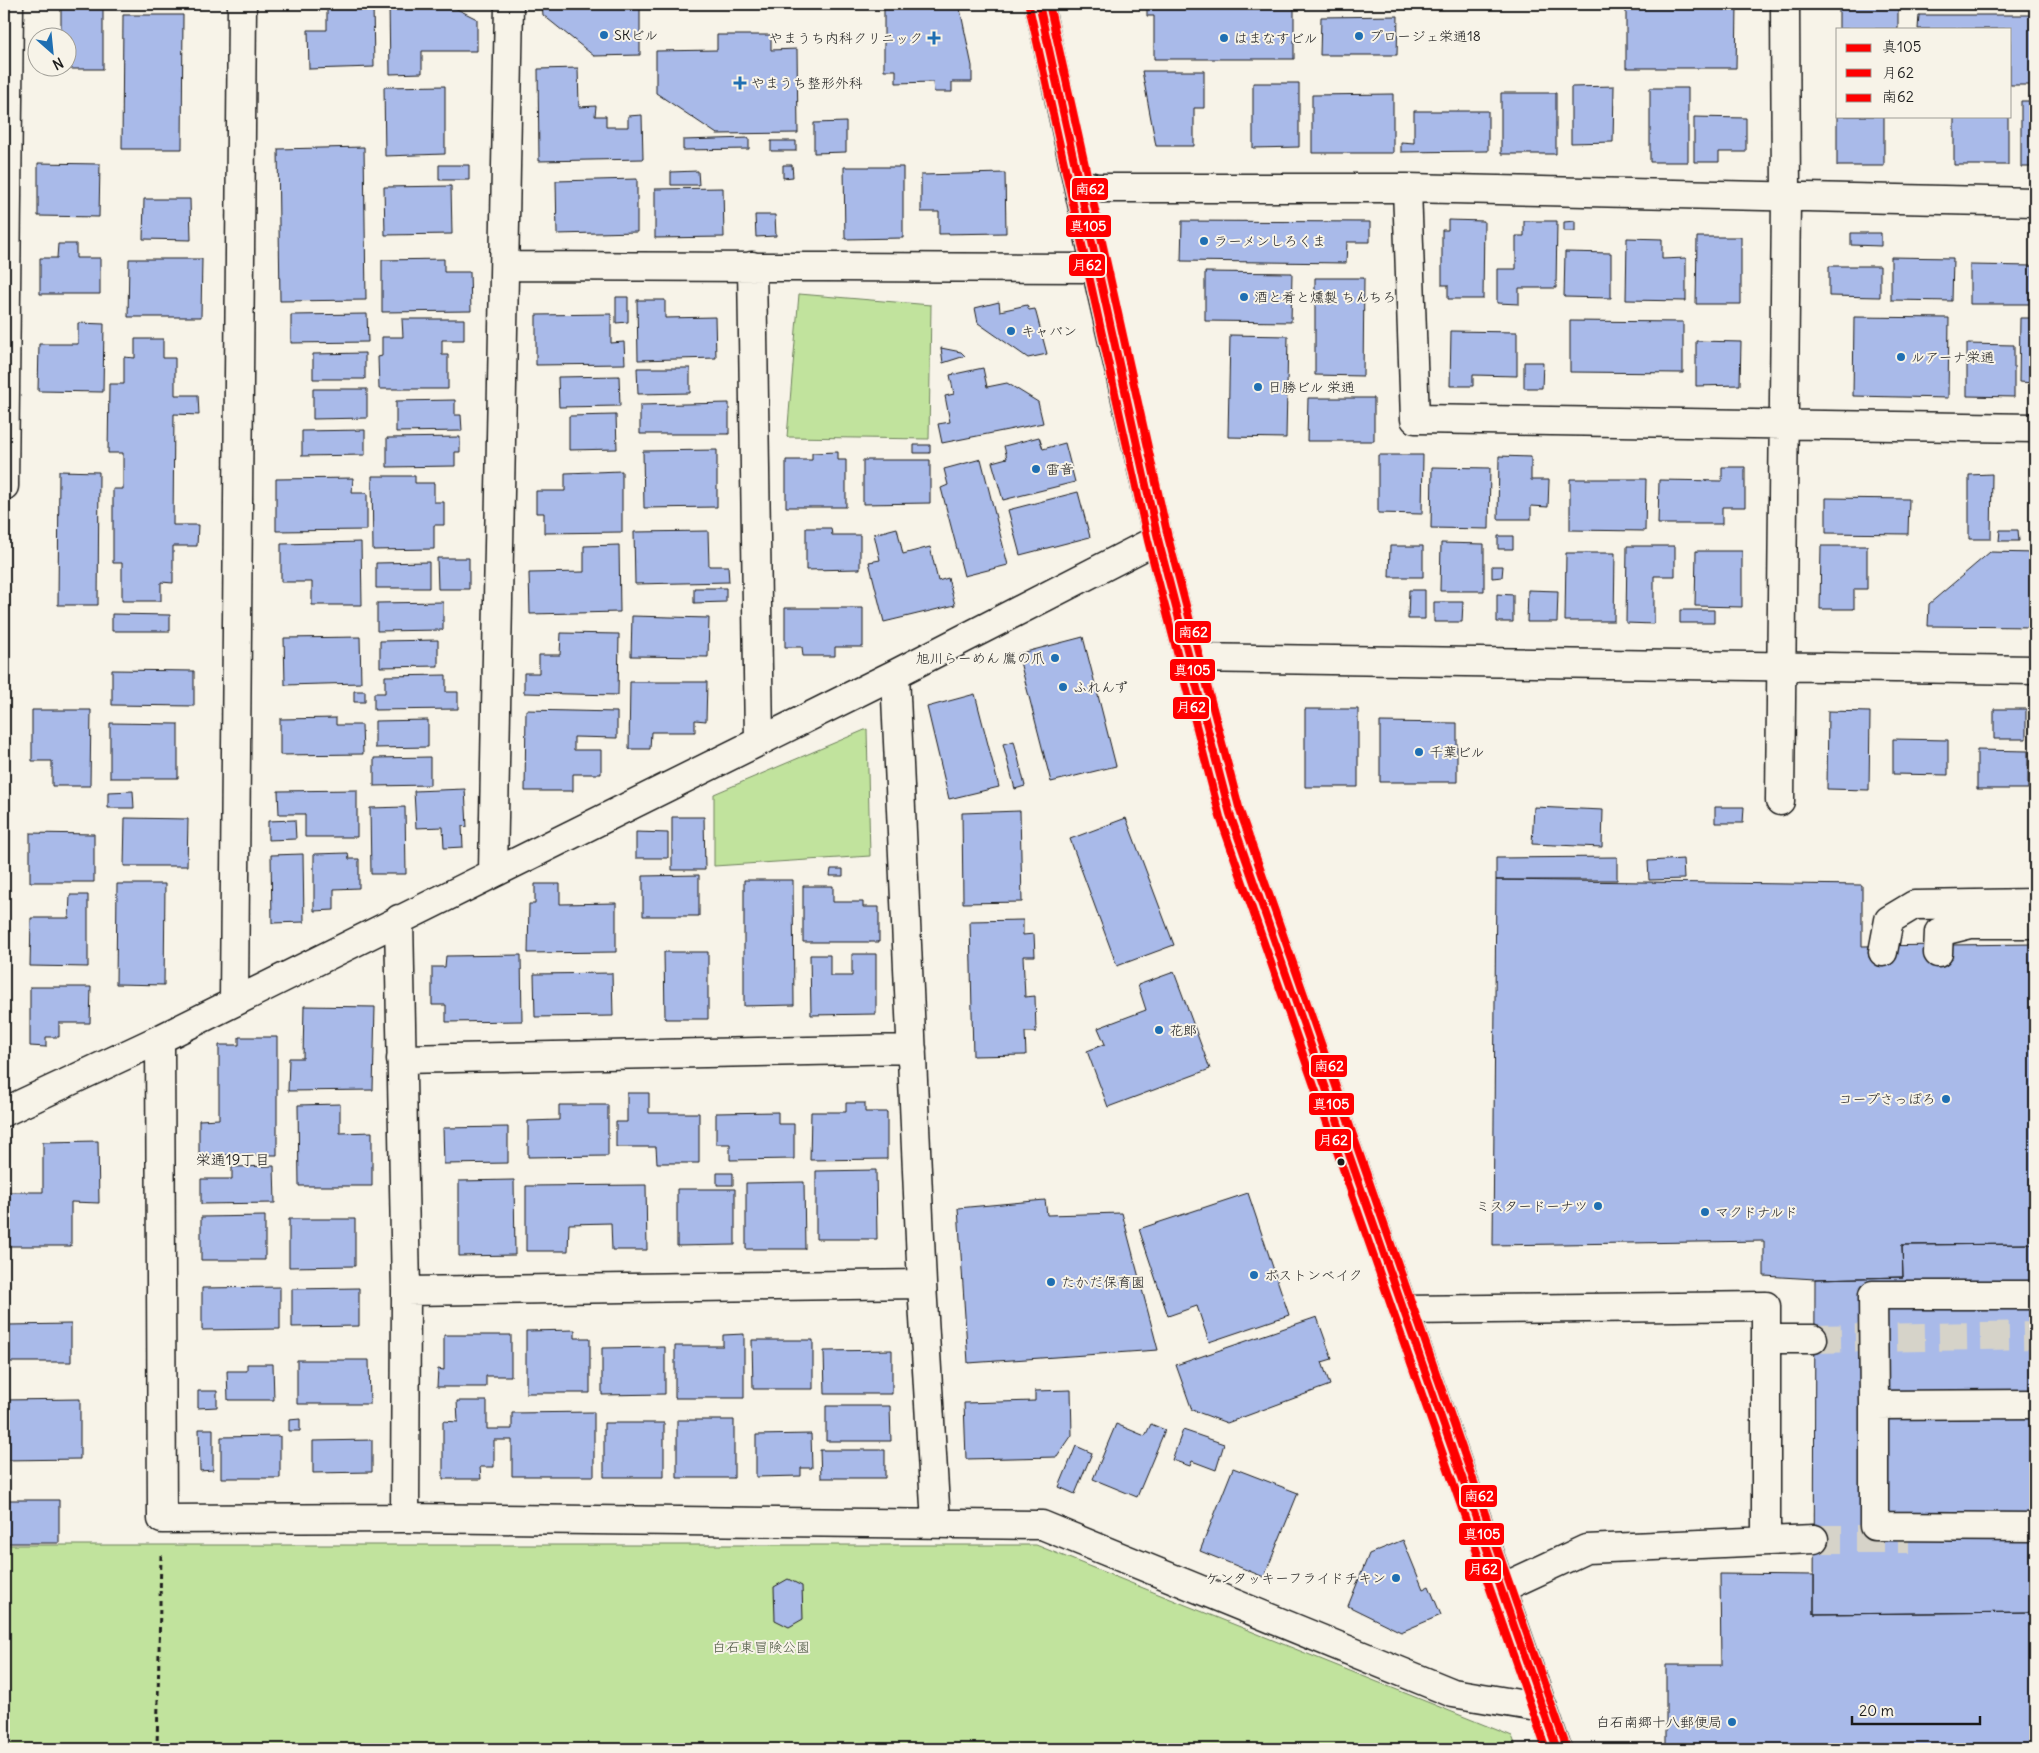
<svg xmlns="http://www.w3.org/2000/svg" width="2039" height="1753" font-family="Delius,'Klee One',sans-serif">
	<rect width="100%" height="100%" fill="#f7f3e8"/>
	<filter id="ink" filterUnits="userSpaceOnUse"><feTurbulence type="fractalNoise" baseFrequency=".02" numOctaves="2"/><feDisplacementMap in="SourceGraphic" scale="10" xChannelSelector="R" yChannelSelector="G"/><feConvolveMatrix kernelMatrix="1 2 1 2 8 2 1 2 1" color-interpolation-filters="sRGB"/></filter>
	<g filter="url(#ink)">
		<!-- green -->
		<path fill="#c1e39d" stroke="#6e805c" d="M799 294 931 305 929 439 787 437Z
			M867 729 870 856 714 866V794Z
			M4 1545H1036L1512 1736 1517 1749H4Z"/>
		<!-- building -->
		<path fill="#a9bae9" stroke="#1c1c1c" d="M61 4H103V69H66L68 38H61Z
			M327 4H373L374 67 309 69 308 30H327Z
			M389 4H447L477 19V51H422V73L390 74Z
			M542 4H640V55L594 56 543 15Z
			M884 4H959L972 66V82H952V92H934L933 82 896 83V70H884Z
			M1147 4H1294V59H1154V16H1147Z
			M1839 4H1898V29H1839Z
			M1626 7H1737L1736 68H1626Z
			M123 15H183L182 149H122Z
			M1919 15H2035V85H2010V29H1918Z
			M1398 16 1397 55H1320L1321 17Z
			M717 35H771V50L797 49 798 133 717 134 656 93V51L717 50Z
			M578 68 579 107 596 106 595 116H606V127H628V116L642 115 643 159 539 161 538 69Z
			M1142 71H1204V108H1194V146H1156Z
			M1253 83H1299V147L1253 148Z
			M445 86V154L385 156 384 87Z
			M1614 86 1613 142 1571 143V87Z
			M1650 88H1688V162H1650Z
			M1837 92 1838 116H1884V166H1837Z
			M1501 93H1556V154H1501Z
			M1393 94V153H1312V95Z
			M2021 101H2035V167H2021Z
			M1414 111H1488V151L1401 152V142L1414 143Z
			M1954 116H2008V165H1954Z
			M1694 117 1746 118V152H1719V162H1694Z
			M846 122V152L814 153V123Z
			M749 138V149L683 150V140Z
			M771 141H796V151H771Z
			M364 147 366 300 280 301 278 149Z
			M38 163 100 164 99 217 38 216Z
			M439 165H469V180H439Z
			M783 165H792L793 177 783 178Z
			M844 167H903V238L845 239Z
			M698 171 699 185H671V172Z
			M1005 173 1006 233 939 234V212H921V175Z
			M637 179V232L557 234 556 181Z
			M451 186 452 234 385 235 384 187Z
			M723 188 724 237 655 238V189Z
			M144 199H190L191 240 143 239Z
			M755 215H775L776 236 756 237Z
			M1448 220 1484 221 1483 299H1448V285H1442V230H1448Z
			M1182 221 1370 222V242H1347L1346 263 1181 261Z
			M1524 221H1557L1556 288H1519V304L1497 303V269H1516V236H1524Z
			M1575 221V231H1564V222Z
			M1851 233H1881V246L1851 245Z
			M1697 237H1741V304H1696Z
			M1627 238 1662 239V259L1686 258V301L1626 300Z
			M58 244H76V258H100V294H40V258H57Z
			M1565 252 1611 253V298L1564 297Z
			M1891 257 1953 258 1952 301 1891 300Z
			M129 259H202L201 317H128Z
			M444 259V272H470L471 311 382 312V260Z
			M1970 265 2033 266V304H1970Z
			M1829 266H1880V297L1829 296Z
			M1205 272 1292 273 1291 322 1205 321Z
			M1315 278H1364L1363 376 1315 375Z
			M616 297H628V322L616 323Z
			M637 300H665V318L715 317 716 358 638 360Z
			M999 302 1000 311 1027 305 1029 310 1035 309 1047 354 1028 358 978 323 975 308Z
			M367 314 368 342 291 343V315Z
			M611 314V343L624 342 625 364 536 365V315Z
			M1854 317 1949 318 1948 398 1853 396Z
			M2020 318H2035V383L2019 382Z
			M402 319H464V340H442V355H448V389H379L378 357 382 356V337H403Z
			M1570 321 1683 322V373L1570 372Z
			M78 323 104 324 103 392 38 391 39 344H78Z
			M1451 331 1517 332V376L1473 375V386H1450Z
			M1230 335 1288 336 1286 438 1228 437Z
			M135 339H163V358H175V395H198L199 415 174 414 173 525H198L197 546H173V583L161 582V601H122V563H113V489H123V453H108L109 384H124V357L135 358Z
			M1696 341 1741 342 1740 385 1696 386Z
			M1967 344 2014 345V397L1967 396Z
			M941 348 961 352 965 356 943 363Z
			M365 353V379H313V354Z
			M1524 362H1543L1542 388H1524Z
			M637 368H690V393L638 394Z
			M983 368 987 387 1007 383 1038 402 1043 423 942 443 938 424 950 422 945 396 954 394 950 375Z
			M619 376 620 406 559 407 558 377Z
			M313 389H367V418L313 419Z
			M1308 398H1374V441H1307Z
			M455 400V415H461L462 431 396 432V401Z
			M729 403V434H640V405Z
			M616 415 617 449 569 450V416Z
			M365 430V455L302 456V431Z
			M460 437V452H455V466L387 467V438Z
			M1039 437 1043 449 1065 443 1075 482 1003 500 992 462 1007 458 1004 446Z
			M914 445H930V453H914Z
			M717 450V507L644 508 643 451Z
			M838 452V460H846V507H786V460H812V453Z
			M1378 455H1423L1422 514 1378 513Z
			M1499 456 1531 457V480H1549L1548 507 1531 506V519H1498Z
			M981 459 1008 565 964 576 941 488 948 485 944 469Z
			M863 460H930V503L863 504Z
			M1432 467 1490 468 1489 529 1431 528Z
			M1722 467H1745V507H1722V524H1658L1659 480 1722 481Z
			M59 471 99 472 98 605H58Z
			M622 471V532L544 533V513H536V491H565V473Z
			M1992 474 1991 539H1969V475Z
			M372 476H415V483H434V502H444V525H434V549L373 550Z
			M353 478 352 493H367V530L276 531V479Z
			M1570 479H1646L1645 531 1570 530Z
			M1078 492 1090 537 1020 555 1008 510Z
			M1826 498 1909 499 1908 534 1826 533Z
			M806 528H831L832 535H860V569L806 570Z
			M897 528 903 554 930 547 938 581 948 578 955 605 884 622 869 562 880 560 874 534Z
			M2000 530H2018L2019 541H1999Z
			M708 531 709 566H728L729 582 635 584 634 532Z
			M1498 536H1513V549H1498Z
			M361 542 362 605H312V582H281V544Z
			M1441 543 1484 544V591H1440Z
			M619 545 620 612 530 614 529 573 584 572V546Z
			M1390 546H1423V577H1389Z
			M1627 546H1675V576H1654V624L1626 623Z
			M1821 546H1867V589H1854V609H1820Z
			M1696 551H1742V607L1695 606Z
			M1990 552 2035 553V627L1928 626 1929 604Z
			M1566 553H1615L1614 621H1565Z
			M437 558H469V589H438Z
			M429 562V588H376V563Z
			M1492 566H1503L1502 577 1492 578Z
			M694 588H726V602L694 603Z
			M1409 590H1425V619H1408Z
			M1528 590 1558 591 1557 622H1527Z
			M1497 594 1513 595V622H1497Z
			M443 602V630L377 631V603Z
			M1434 602H1463L1462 622H1434Z
			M785 608H863V647H835V656H803L802 647H785Z
			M1680 610H1714V623H1680Z
			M112 614 170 615V631H112Z
			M632 616 709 618 708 657 631 656Z
			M561 633 619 634 618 695 524 693V673H539V655H560Z
			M360 637 361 683 285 685 284 638Z
			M1083 637 1116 766 1051 782 1018 654Z
			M438 640V666L380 667V641Z
			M112 670 194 671V706L112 705Z
			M446 675V692H458V709L374 710V693H385V676Z
			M630 682H707L706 721 695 720V732H651L650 749H629Z
			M354 691H365V702H354Z
			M975 694 999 787 949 799 927 707Z
			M1305 709H1358V787H1305Z
			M1994 709H2026V739H1994Z
			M32 710H91L90 786H52V761H32Z
			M526 710 617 712V738L574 737V750H601V774H573V791H525Z
			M1828 711 1870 712 1869 790 1827 789Z
			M336 718V725H362L363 754 280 755V719Z
			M428 720V747L375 748V721Z
			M1380 722 1457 723V782H1380Z
			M110 723 178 724V778H110Z
			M1893 739 1948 740V775L1893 774Z
			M1014 741 1025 786 1015 789 1003 744Z
			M1977 750 2028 751V789H1977Z
			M430 757V785L374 786V758Z
			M465 789 467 827 462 826 463 847 444 848 443 827 416 828 414 791Z
			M357 790V837H305V814H279L278 791Z
			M133 791 134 808H108V792Z
			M405 807 406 874H371L370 808Z
			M1534 807 1603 810 1602 847 1532 844Z
			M1715 807H1744L1743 823H1715Z
			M1020 811 1022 902 963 903 962 813Z
			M672 817H704L705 870H672Z
			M125 818 188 819 187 866H124Z
			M1126 818 1174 945 1117 966 1070 839Z
			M295 820 296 839 268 840V821Z
			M636 832 668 833V858H636Z
			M30 833 94 834V882H30Z
			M348 853 349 859H359V888L334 889V910L314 911V854Z
			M303 854 304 922 272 923 271 855Z
			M1617 857V880H1496V858Z
			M1683 859 1684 879 1649 880 1648 861Z
			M831 869H843V876H830Z
			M699 875V916H643V876Z
			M744 880H793L794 1005 744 1006Z
			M1496 880 1862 885V946L2035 944V1244L1902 1245 1903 1277 1815 1279 1764 1276V1241L1493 1245Z
			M117 884H165L164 985 116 984Z
			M535 884H560V904L616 903V952L528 953 529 904H535Z
			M803 886H833V902H863V907H879V942H803Z
			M70 895H88V967L30 966 31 918H69Z
			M1023 920V935L1034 934 1035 956H1023L1025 997 1035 996 1036 1032H1025L1026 1055 973 1056 970 921Z
			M664 952H708V1019H665Z
			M852 954H876V1014L811 1015 810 955H830V976H852Z
			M521 955 522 1021 446 1022V1005H432V967H445L446 956Z
			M1174 972 1210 1069 1108 1107 1087 1051 1105 1044 1098 1028 1146 1010 1138 985Z
			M612 973 613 1016 535 1017 534 974Z
			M30 987H91L90 1023H59V1037H46V1047L30 1046Z
			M304 1006 375 1007 373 1090 288 1091 289 1058H303Z
			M239 1037H277V1155H199V1120L219 1119V1045H239Z
			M627 1093H649V1113H699V1163H657L656 1147H616V1122H627Z
			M846 1103H865V1112H887V1159L810 1160 811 1112H846Z
			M340 1104V1133L372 1132V1186H299L298 1105Z
			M559 1105H608V1156L528 1157V1121L559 1120Z
			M778 1112V1124H794V1159L730 1160V1144H716V1113Z
			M508 1127V1163L444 1164 443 1128Z
			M98 1141 99 1203 71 1202V1246H4V1192H43V1142Z
			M274 1166 275 1203 201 1204V1179H232V1167Z
			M876 1170 877 1239H816V1171Z
			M717 1173H733V1185H717Z
			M514 1180 515 1255 459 1256V1181Z
			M804 1182 805 1249H746V1183Z
			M646 1185 647 1250H612L611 1223 569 1224 568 1251H526V1186Z
			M677 1189H735V1245L677 1246Z
			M1248 1193 1289 1315 1209 1342 1197 1306 1168 1316 1139 1229Z
			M1045 1200 1047 1215 1122 1213 1158 1350 968 1363 958 1208Z
			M265 1216V1260H201V1217Z
			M289 1219H355V1266L289 1267Z
			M2035 1244V1612L1814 1614 1815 1279 1903 1277 1902 1245Z
			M280 1287V1329L202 1330V1288Z
			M359 1288V1326L292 1327V1289Z
			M1317 1317 1332 1359 1322 1362 1330 1385 1227 1423 1192 1410 1176 1365Z
			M71 1324V1362H7V1325Z
			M575 1330V1338H590V1393H526V1331Z
			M744 1334V1398H675V1346H723V1335Z
			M444 1335H511V1376H486V1387H437L438 1369 444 1370Z
			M752 1340H813V1389H753Z
			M665 1347V1394L602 1395V1348Z
			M892 1350V1394H825L824 1351Z
			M297 1360H369L370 1404H297Z
			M247 1364H273L274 1400H228L227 1371H247Z
			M1071 1390 1072 1435 1057 1457 966 1459 964 1403 1035 1401V1391Z
			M198 1391H217V1407L198 1408Z
			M80 1399V1459L4 1460V1400Z
			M457 1401H487V1429H512V1413L594 1412V1476H512V1440H494V1467H480L481 1479H443V1421L458 1422Z
			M826 1406H890L891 1441H826Z
			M300 1419V1431H289V1420Z
			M677 1420H734V1478H677Z
			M604 1423H664V1477H604Z
			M1116 1424 1145 1436 1151 1424 1165 1430 1137 1497 1093 1479Z
			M199 1429H213V1470L200 1471Z
			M1183 1430 1224 1444 1216 1470 1192 1461 1190 1466 1172 1460Z
			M811 1434 812 1468H801V1476L756 1477V1435Z
			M280 1436V1478H221V1437Z
			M372 1440V1472L313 1473V1441Z
			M1076 1446 1092 1453 1075 1494 1059 1487Z
			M820 1450H885V1478H821Z
			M1233 1468 1298 1493 1264 1577 1200 1551Z
			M4 1500H59V1543H4Z
			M1403 1540 1423 1589 1429 1586 1441 1615 1401 1632 1348 1606 1369 1554Z
			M1720 1574 1814 1575V1614L2035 1612V1749H1666V1665H1721Z
			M788 1579 802 1586 803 1619 789 1627 775 1620 774 1587Z"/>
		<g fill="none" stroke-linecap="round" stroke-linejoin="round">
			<!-- minor-tunnel -->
			<path stroke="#d6d3c9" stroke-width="28" stroke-dasharray="28 14" stroke-linecap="butt" d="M1813 1339 2035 1335
				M1814 1539H1909"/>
			<!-- minor casing -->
			<g stroke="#1c1c1c" stroke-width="31">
				<path id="minor" d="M1039 4 1096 268 1158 539 1230 814 1557 1749
					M1078 183 1096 188H1407L2035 202
					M1407 188 1415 419 2035 428
					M505 266 1096 268
					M752 266 759 740
					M4 486 9 4
					M1188 658 2035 670
					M895 674 922 1284 936 1523
					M1780 801 1786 198 1785 4
					M493 872 509 4
					M399 919 406 1291 405 1518
					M1883 952 1889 920 1914 905 2035 903
					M1938 953 1939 932 1971 924H2035
					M234 1001 242 4
					M160 1039 162 1519 405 1518 1042 1525 1453 1693 1543 1708
					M401 1059 912 1049
					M4 1112 160 1039 895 674 1158 539
					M406 1291 922 1284
					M1405 1310 1766 1306V1541
					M1766 1339H1813
					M2035 1404 1874 1405V1526L2035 1527
					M1874 1405 1873 1295H2035
					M1502 1588 1586 1549 1814 1539"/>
			</g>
			<!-- path -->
			<path stroke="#1c1c1c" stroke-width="3" stroke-dasharray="5 4" stroke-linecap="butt" d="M157 1749 161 1555"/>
			<!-- minor -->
			<use href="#minor" stroke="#f7f3e8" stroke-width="28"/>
			<!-- bus-1 casing -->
			<g stroke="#f7f3e8" stroke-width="11">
				<path id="bus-1" d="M1039 4 1158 539 1230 814 1557 1749"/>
			</g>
			<!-- bus-2 casing -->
			<g stroke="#f7f3e8" stroke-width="11">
				<path id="bus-2" d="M1029 6 1148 541 1220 817 1546 1749"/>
			</g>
			<!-- bus-3 casing -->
			<g stroke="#f7f3e8" stroke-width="11">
				<path id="bus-3" d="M1049 4 1168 537 1240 811 1566 1746"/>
			</g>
			<!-- bus-1 -->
			<use href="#bus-1" stroke="#f00" stroke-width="8"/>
			<!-- bus-2 -->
			<use href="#bus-2" stroke="#f00" stroke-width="8"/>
			<!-- bus-3 -->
			<use href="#bus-3" stroke="#f00" stroke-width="8"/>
		</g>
	</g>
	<!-- markers -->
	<g fill="#1f6fb2" stroke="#f7f3e8" stroke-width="2">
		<circle cx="604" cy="35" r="5"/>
		<circle cx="1359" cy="36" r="5"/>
		<path d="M931.5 30.5h5v5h5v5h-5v5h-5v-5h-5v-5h5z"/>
		<circle cx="1224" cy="38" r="5"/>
		<path d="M737.5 75.5h5v5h5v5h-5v5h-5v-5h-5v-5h5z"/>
		<circle cx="1204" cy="241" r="5"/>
		<circle cx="1244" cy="297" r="5"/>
		<circle cx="1011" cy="331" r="5"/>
		<circle cx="1901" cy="357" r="5"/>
		<circle cx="1258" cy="387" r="5"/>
		<circle cx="1036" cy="469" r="5"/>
		<circle cx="1055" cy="658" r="5"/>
		<circle cx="1063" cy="687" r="5"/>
		<circle cx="1419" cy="752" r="5"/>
		<circle cx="1159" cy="1030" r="5"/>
		<circle cx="1946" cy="1099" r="5"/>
		<circle cx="1598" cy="1206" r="5"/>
		<circle cx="1705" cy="1212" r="5"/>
		<circle cx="1254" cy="1275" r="5"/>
		<circle cx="1051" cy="1282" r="5"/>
		<circle cx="1396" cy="1578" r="5"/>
		<circle cx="1732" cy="1722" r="5"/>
	</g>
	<circle fill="#1c1c1c" stroke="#f7f3e8" stroke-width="2" cx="1341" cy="1162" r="4.5"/>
	<g text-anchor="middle" stroke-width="4" stroke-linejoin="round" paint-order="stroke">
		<!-- poi labels -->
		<g font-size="14" fill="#1c1c1c" stroke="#f7f3e8" text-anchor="start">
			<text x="614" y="40">SKビル</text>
			<text x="1369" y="41">プロージェ栄通18</text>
			<text x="923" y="43" text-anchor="end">やまうち内科クリニック</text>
			<text x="1234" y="43">はまなすビル</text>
			<text x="751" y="88">やまうち整形外科</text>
			<text x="1214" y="246">ラーメンしろくま</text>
			<text x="1254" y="302">酒と肴と燻製 ちんちろ</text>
			<text x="1021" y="336">キャバン</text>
			<text x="1911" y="362">ルアーナ栄通</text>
			<text x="1268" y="392">日勝ビル 栄通</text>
			<text x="1046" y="474">雷音</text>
			<text x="1045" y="663" text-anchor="end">旭川らーめん 鷹の爪</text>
			<text x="1073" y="692">ふれんず</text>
			<text x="1429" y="757">千葉ビル</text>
			<text x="1169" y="1035">花郎</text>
			<text x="1936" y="1104" text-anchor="end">コープさっぽろ</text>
			<text x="1588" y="1211" text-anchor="end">ミスタードーナツ</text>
			<text x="1715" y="1217">マクドナルド</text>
			<text x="1264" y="1280">ボストンベイク</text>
			<text x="1061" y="1287">たかだ保育園</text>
			<text x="1386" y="1583" text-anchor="end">ケンタッキーフライドチキン</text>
			<text x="1722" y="1727" text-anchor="end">白石南郷十八郵便局</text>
		</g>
		<!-- park labels -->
		<g font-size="14" fill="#4e5843" stroke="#f7f3e8">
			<text x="761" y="1652">白石東冒険公園</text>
		</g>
		<!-- neighbourhood labels -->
		<g font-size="15" fill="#1c1c1c" stroke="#f7f3e8">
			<text x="233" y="1165">栄通19丁目</text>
		</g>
	</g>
	<g stroke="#f7f3e8" stroke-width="2">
		<rect x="1071" y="177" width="38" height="24" rx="5" fill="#f00"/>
		<rect x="1065" y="214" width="47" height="24" rx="5" fill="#f00"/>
		<rect x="1068" y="253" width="38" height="24" rx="5" fill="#f00"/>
		<rect x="1174" y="620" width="38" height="24" rx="5" fill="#f00"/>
		<rect x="1169" y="658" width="47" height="24" rx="5" fill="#f00"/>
		<rect x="1172" y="696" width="38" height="24" rx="5" fill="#f00"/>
		<rect x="1310" y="1054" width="38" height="24" rx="5" fill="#f00"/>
		<rect x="1308" y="1092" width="47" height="24" rx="5" fill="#f00"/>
		<rect x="1314" y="1128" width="38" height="24" rx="5" fill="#f00"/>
		<rect x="1460" y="1484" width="38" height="24" rx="5" fill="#f00"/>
		<rect x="1458" y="1522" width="47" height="24" rx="5" fill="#f00"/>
		<rect x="1464" y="1558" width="38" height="24" rx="5" fill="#f00"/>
	</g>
	<g font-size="14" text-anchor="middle" font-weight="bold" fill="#fff">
		<text x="1090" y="194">南62</text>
		<text x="1088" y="231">真105</text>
		<text x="1087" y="270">月62</text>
		<text x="1193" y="637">南62</text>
		<text x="1192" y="675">真105</text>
		<text x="1191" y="712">月62</text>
		<text x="1329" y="1071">南62</text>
		<text x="1331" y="1109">真105</text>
		<text x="1333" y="1145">月62</text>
		<text x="1479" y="1501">南62</text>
		<text x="1482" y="1539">真105</text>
		<text x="1483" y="1574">月62</text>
	</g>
	<!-- margin -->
	<rect width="2039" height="1753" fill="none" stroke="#f7f3e8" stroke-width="20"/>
	<rect x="10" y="10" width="2019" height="1733" fill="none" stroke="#1c1c1c" stroke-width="2" filter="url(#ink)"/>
	<!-- legend -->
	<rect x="1836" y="28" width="175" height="90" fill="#f7f3e8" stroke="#9f9d96"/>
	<rect x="1846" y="44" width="25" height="8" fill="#ff0000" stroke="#9f9d96"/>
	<text x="1882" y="52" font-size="15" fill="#1c1c1c">真105</text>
	<rect x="1846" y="69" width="25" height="8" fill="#ff0000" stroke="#9f9d96"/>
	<text x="1882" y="78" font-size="15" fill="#1c1c1c">月62</text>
	<rect x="1846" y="94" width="25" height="8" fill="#ff0000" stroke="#9f9d96"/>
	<text x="1882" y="102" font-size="15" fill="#1c1c1c">南62</text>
	<!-- north arrow -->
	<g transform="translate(52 52) rotate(153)"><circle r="24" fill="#f7f3e8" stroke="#9f9d96"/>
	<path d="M0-4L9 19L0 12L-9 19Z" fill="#1f6fb2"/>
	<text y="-8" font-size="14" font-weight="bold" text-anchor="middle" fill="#1c1c1c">N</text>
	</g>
	<!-- scale -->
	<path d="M1852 1716v8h128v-8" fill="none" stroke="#1c1c1c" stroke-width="2.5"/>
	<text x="1859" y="1716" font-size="15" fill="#1c1c1c" stroke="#f7f3e8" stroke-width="4" paint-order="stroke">20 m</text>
</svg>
